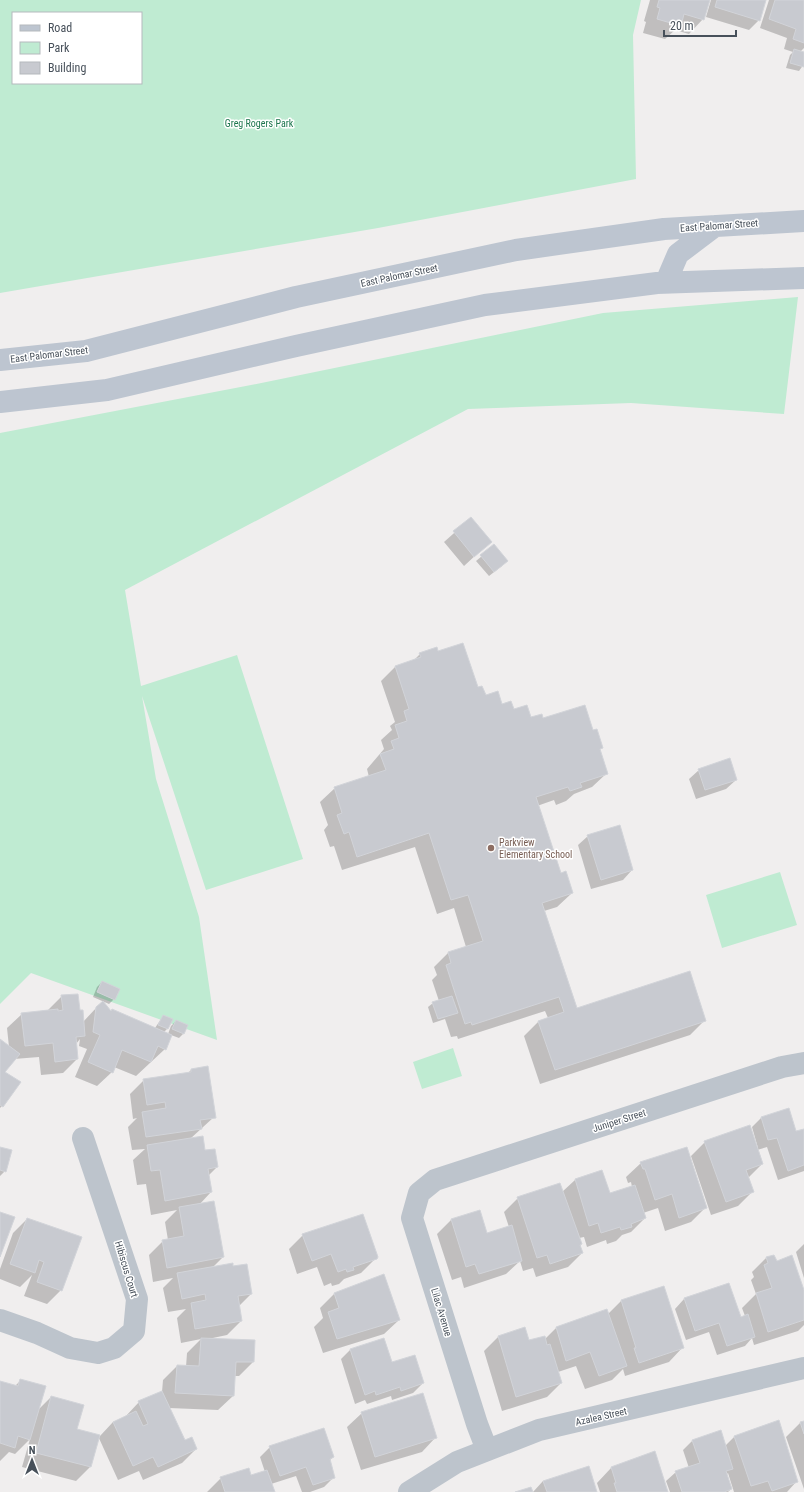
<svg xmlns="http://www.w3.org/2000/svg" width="804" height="1492" font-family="'Roboto Condensed',sans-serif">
	<rect width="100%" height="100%" fill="#f0eeee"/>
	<!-- green -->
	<path fill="#bfebd2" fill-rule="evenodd" d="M0 0H641L633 35 636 179 378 228 0 293ZM13 13H141V83H13Z
		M798 297 784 414 631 403 468 409 125 590 141 686 237 655 303 859 206 890 142 696 156 779 199 917 217 1040 31 973 0 1004V433L251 385 603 313Z
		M780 872 797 925 722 948 706 895Z
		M453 1048 462 1076 422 1089 413 1062Z"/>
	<!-- shadow -->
	<path fill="#0003" d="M650 0H709L703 19 689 34 675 30 665 39 643 33 646 22 644 21Z
		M711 0H765L759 20 749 30 706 17Z
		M769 0H804V48L800 52 804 53V64L799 71 786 68 790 55 793 52 784 49 787 38 760 28Z
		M471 518 490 542 464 566 444 542Z
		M494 546 502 566 489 576 476 561Z
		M437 652 485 696 502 705 531 719 542 720 593 731 602 747 599 750 607 773 592 787 574 794 566 801 556 805 554 800 537 806 560 875 572 893 557 907 544 911 576 1010 705 1020 690 1035 540 1084 524 1036 539 1021 548 1018 545 1011 458 1039 457 1036 451 1037 445 1019 433 1023 428 1007 433 1003 439 1001 432 980 437 975 434 967 448 953 466 947 454 908 437 914 415 847 342 870 334 846 330 847 324 830 328 825 320 802 335 788 369 777 367 769 384 749 381 740 392 730 390 726 395 722 381 681 395 667 413 661 420 654Z
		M699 770 736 780 726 789 696 799 689 779Z
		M588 836 632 870 623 880 591 889 578 845Z
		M102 982 114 999 109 1004 93 997 97 987Z
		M62 996 79 1011 83 1022 97 1007 110 1012 112 1010 155 1028 163 1016 168 1028 164 1032 168 1034 171 1026 176 1021 183 1034 179 1038 171 1035 165 1049 136 1076 114 1067 112 1072 97 1086 75 1077 87 1049 79 1046 80 1039 76 1044 77 1059 63 1073 41 1075 39 1057 14 1059 4 1072 2 1106 0 1108V1041L9 1047 7 1028 22 1014 48 1010Z
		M191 1070 214 1117 190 1139 204 1151 217 1167 208 1176 211 1192 199 1205 223 1257 212 1268 251 1294 239 1306 241 1321 227 1335 208 1339 253 1362 239 1376H234L233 1396 218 1410 169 1408 184 1441 196 1449 182 1463 143 1480 139 1471 118 1480 98 1436 90 1467 76 1481 22 1467 30 1439 15 1454 9 1452 0 1461V1382L15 1386 21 1380 37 1411 51 1397 76 1430 100 1436 113 1422 125 1417 139 1402 162 1392 163 1380 177 1366 186 1367 187 1353 201 1339 181 1343 177 1318 186 1309 168 1312 163 1288 173 1278 153 1282 149 1255 163 1241 168 1240 165 1222 177 1210 151 1215 146 1184 137 1185 133 1160 145 1149 132 1150 128 1127 137 1118 133 1119 130 1094 144 1080 187 1074Z
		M761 1118 796 1132 804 1130V1171L778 1180 767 1147 757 1150 762 1164 748 1178 752 1192 738 1206 711 1215 691 1156 705 1142 758 1148 752 1127Z
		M0 1148 5 1171 0 1176Z
		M641 1163 705 1208 691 1222 665 1231 658 1208 643 1213 645 1218 631 1232 622 1235 616 1241 607 1244 606 1240 587 1247 584 1237 579 1238 582 1253 568 1267 536 1277 533 1268 523 1271 520 1261 506 1274 464 1288 461 1277 452 1280 437 1234 451 1220 486 1234 509 1227 504 1212 518 1198 562 1192 575 1180 602 1171 610 1194 632 1187 631 1182 628 1183 626 1177Z
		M27 1219 61 1290 47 1304 24 1296 32 1275 20 1287 0 1279V1269L13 1233Z
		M303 1235 376 1258 361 1273 344 1279 339 1284 332 1286 331 1283 324 1286 317 1267 297 1274 289 1249Z
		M804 1244V1278L796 1252Z
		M774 1256 776 1262 804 1293V1325L798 1331 754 1345 752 1338 745 1346 717 1355 709 1332 686 1340 675 1309 684 1299 740 1318 745 1316 742 1308 756 1294 751 1280 754 1277 752 1272 766 1258Z
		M384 1276 399 1320 384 1334 323 1353 314 1327 323 1318 320 1308 334 1294Z
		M663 1287 683 1347 669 1362 625 1376 623 1369 612 1380 585 1389 576 1366 558 1372 561 1383 547 1397 502 1411 484 1351 498 1337 528 1342 545 1339 557 1327 608 1314 621 1301Z
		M350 1350 391 1364 423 1383 413 1393 392 1400 391 1396 367 1404 365 1400 355 1404 341 1359Z
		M362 1413 436 1437 422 1452 361 1470 347 1427Z
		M804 1422V1489L786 1437 800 1423Z
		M735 1436 797 1481 787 1492H734L728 1473 726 1475 731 1489 728 1492H670L666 1481 676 1472 689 1468 683 1450 693 1440 725 1446Z
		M270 1447 333 1457 329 1461 334 1477 324 1487 310 1492H302L296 1476 271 1484 274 1492H207L221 1478 250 1477 265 1472 260 1457Z
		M611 1468 667 1492H600L597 1483Z
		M543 1481 596 1492H533Z"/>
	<!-- building -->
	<path fill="#c8cad0" stroke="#d2d4d9" d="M659 0H710L704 20 684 14 681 26 657 19 660 8 657 7Z
		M717 0H766L760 21 715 7Z
		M775 0H804V43L793 39 796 29 769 19Z
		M794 49 804 52V67L790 63Z
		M471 517 492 542 474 557 453 531Z
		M494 544 508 561 494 572 480 555Z
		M463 643 478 687 482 686 486 695 498 691 502 704 511 701 514 709 527 705 531 717 542 714 543 718 585 705 593 730 597 729 603 748 600 749 608 774 580 783 582 787 570 791 568 787 536 797 561 873 566 871 573 893 542 903 577 1008 690 971 706 1021 555 1070 538 1021 564 1012 559 997 472 1025 471 1022 465 1024 446 965 451 963 448 952 483 941 468 895 451 900 429 833 357 857 349 832 344 834 337 815 342 813 334 787 386 770 380 754 394 749 391 741 399 738 395 725 407 721 404 711 409 709 395 666 421 657 419 653 437 647 438 651Z
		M730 758 737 780 705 790 698 769Z
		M620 825 633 870 601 880 587 835Z
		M102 981 120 989 115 1000 97 992Z
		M78 994 80 1010H83L85 1036 76 1037 78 1059 55 1062 53 1043 25 1046 21 1013 58 1009V1011L63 1010 61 995Z
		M452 996 458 1013 438 1019 432 1002Z
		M103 1001 111 1011 112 1009 172 1035 166 1050 158 1046 151 1062 122 1050 113 1073 88 1062 100 1035 93 1032 96 1007Z
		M163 1015 173 1019 168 1029 158 1025Z
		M176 1020 188 1025 184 1034 172 1029Z
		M0 1039 20 1054 5 1072 21 1082 3 1107 0 1105Z
		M208 1066 216 1118 200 1120 202 1129 146 1137 142 1112 166 1108 165 1102 147 1105 143 1079 191 1072V1069Z
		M789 1108 796 1131 804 1129V1165L788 1171 777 1138 768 1140 761 1117Z
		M750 1125 763 1164 746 1170 754 1192 726 1202 704 1141Z
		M203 1136 205 1150 215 1149 218 1167 208 1169 212 1192 165 1201 160 1170 151 1171 147 1145Z
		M0 1147 12 1150 6 1172 0 1170Z
		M687 1147 707 1208 679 1218 672 1194 655 1200 645 1169H643L640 1162Z
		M602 1170 610 1193 635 1185 646 1218 631 1224 632 1227 621 1230 620 1227 601 1233 598 1223 589 1226 575 1179Z
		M560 1183 582 1244 580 1245 583 1253 550 1264 547 1255 537 1258 517 1197Z
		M214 1201 224 1257 167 1268 162 1240 184 1236 179 1207Z
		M480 1210 487 1233 512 1225 522 1261 479 1274 475 1264 466 1267 451 1219Z
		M0 1212 15 1217 0 1257Z
		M363 1214 378 1257 377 1259 353 1267 354 1270 347 1272 346 1269 338 1272 331 1254 312 1261 302 1234Z
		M27 1218 82 1237 62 1291 37 1282 44 1262 39 1260 35 1273 10 1264Z
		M774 1255 777 1261 792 1255 804 1290V1320L768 1332 756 1293 772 1288 764 1265 768 1263 766 1257Z
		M233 1263V1266L247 1264 252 1294 238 1296 242 1321 195 1329 191 1303 206 1300 205 1294 182 1299 177 1273Z
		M384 1274 400 1320 337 1339 328 1312 339 1308 334 1293Z
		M729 1283 741 1317 748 1314 755 1337 727 1346 719 1323 695 1331 684 1298Z
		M664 1286 684 1348 639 1363 634 1348H636L621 1300Z
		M607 1309 627 1366 599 1376 590 1352 566 1361 556 1327Z
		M525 1327 529 1340 545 1336 547 1345 550 1344 562 1383 516 1397 498 1336Z
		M201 1338 255 1340 254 1362H236L234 1396 175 1393 177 1365 199 1366Z
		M384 1338 392 1362 415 1355 424 1383 401 1391 400 1387 376 1395 375 1391 365 1395 350 1349Z
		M20 1379 46 1386 30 1440 18 1436 15 1448 0 1443V1381L18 1386Z
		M162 1391 185 1440 192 1437 197 1449 158 1467 153 1457 133 1466 113 1422 136 1411 143 1426 148 1424 138 1401Z
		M423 1393 437 1438 375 1457 361 1412Z
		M51 1396 84 1405 77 1429 100 1435 91 1467 36 1453Z
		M779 1420 798 1482 772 1491 768 1481 751 1486 734 1436Z
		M804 1421V1434L800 1422Z
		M324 1428 334 1457 330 1459 335 1478 313 1485 306 1467 280 1476 269 1446Z
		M721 1430 733 1469 726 1471 732 1489 724 1492H682L675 1471 700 1463 692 1440Z
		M655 1451 668 1492H617L614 1483H616L611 1467Z
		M589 1466 597 1492H547L543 1481Z
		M249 1468 251 1475 267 1470 275 1492H225L220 1477Z
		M531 1487 533 1492H515Z"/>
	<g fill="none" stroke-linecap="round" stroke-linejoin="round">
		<!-- street -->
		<path stroke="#bdc4cc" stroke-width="22" d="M0 1320 37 1333 70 1348 98 1353 114 1348 134 1331 137 1299 83 1138
			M487 1450 477 1424 412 1218 419 1193 435 1180 782 1067 804 1063
			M409 1492 457 1462 539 1430 804 1368"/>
		<!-- secondary -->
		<path stroke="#bdc5d0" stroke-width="22" d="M666 282 678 254 715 226
			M0 360 86 351 296 297 516 250 664 229 804 221
			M0 402 107 390 296 346 485 305 657 283 804 278"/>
	</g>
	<!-- markers -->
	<circle fill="#8d6e63" stroke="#fff" stroke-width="1.5" cx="491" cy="848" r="4"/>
	<g text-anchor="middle" stroke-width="3" stroke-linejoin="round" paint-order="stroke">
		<!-- park labels -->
		<g font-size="10" fill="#1d764e" stroke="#fff">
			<text x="259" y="127">Greg Rogers Park</text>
		</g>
		<!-- street labels -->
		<g font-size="10" fill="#47505a" stroke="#fff">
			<text transform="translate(719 225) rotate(-4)" y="4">East Palomar Street</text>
			<text transform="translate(399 275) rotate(-12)" y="4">East Palomar Street</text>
			<text transform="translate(49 354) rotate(-7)" y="4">East Palomar Street</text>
			<text transform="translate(619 1120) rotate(-18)" y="4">Juniper Street</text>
			<text transform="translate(127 1269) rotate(73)" y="4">Hibiscus Court</text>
			<text transform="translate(442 1312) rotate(73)" y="4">Lilac Avenue</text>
			<text transform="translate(601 1416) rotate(-13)" y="4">Azalea Street</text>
		</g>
		<!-- education labels -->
		<g font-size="10" fill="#785e54" stroke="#fff" text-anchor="start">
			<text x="499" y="846">Parkview<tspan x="499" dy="12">Elementary School</tspan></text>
		</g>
	</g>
	<!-- legend -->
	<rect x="12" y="12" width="130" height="72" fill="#ffffff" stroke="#b5b9bd"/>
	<rect x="20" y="25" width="20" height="6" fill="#bdc5d0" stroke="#b5b9bd"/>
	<text x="48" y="32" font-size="12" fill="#47505a">Road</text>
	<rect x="20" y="42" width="20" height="12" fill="#bfebd2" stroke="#b5b9bd"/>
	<text x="48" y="52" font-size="12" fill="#47505a">Park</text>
	<rect x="20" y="62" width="20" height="12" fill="#c8cad0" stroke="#b5b9bd"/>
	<text x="48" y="72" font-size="12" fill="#47505a">Building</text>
	<!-- north arrow -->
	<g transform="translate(32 1460)" stroke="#ffffff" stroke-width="3" paint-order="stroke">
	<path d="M0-3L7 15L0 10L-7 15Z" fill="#47505a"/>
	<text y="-6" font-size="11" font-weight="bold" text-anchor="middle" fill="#47505a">N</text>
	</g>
	<!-- scale -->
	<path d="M664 30v6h72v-6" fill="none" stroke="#47505a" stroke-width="2"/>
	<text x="670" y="30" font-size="12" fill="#47505a" stroke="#ffffff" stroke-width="3" paint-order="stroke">20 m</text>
</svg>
